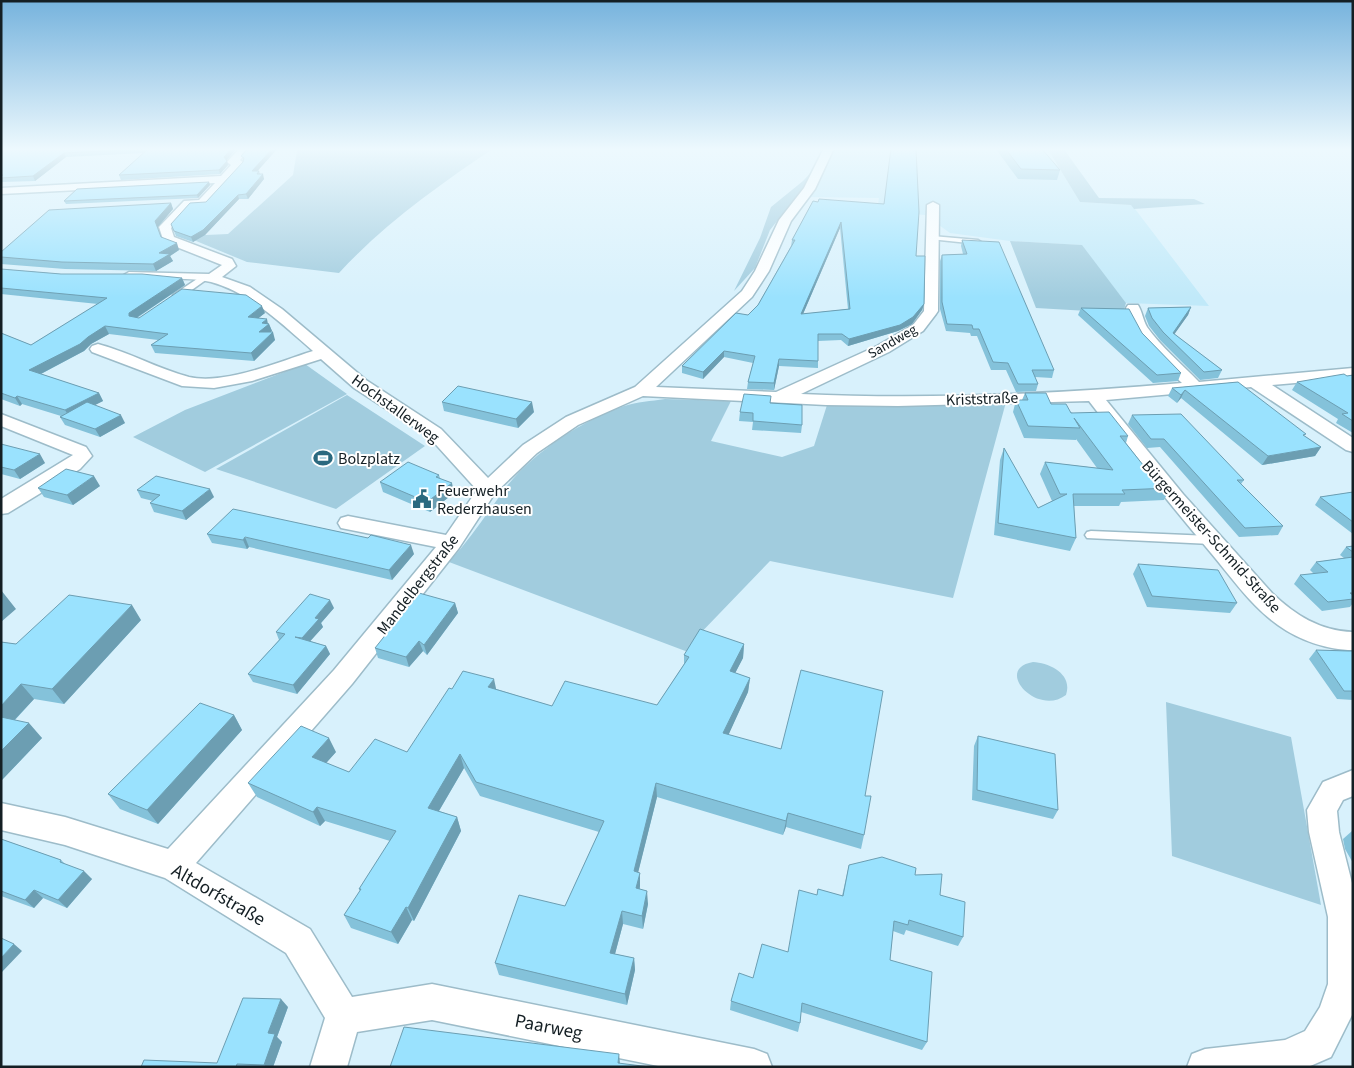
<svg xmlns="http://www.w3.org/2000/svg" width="1354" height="1068" font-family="'Source Sans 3',sans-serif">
	<rect width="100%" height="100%" fill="#d8f1fc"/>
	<!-- built -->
	<path fill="#c0e9f9" d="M835 148H1047L1080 202 1132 205 1209 306 1126 303 1081 245 1010 241 950 233 925 215 877 211 879 198 806 197Z"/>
	<!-- green -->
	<path fill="#a1ccde" d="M299 148H494C439 185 384 224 339 273L247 262 184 236 228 234 293 175 297 151Z
		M1047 148H1063L1099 198 1194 199 1205 204 1134 209 1131 205 1080 202Z
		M815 168 804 187 770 230 755 268 734 291 760 238 771 207 803 181Z
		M1010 241 1082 245 1126 303 1123 313 1036 308Z
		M305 364 347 394 205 472 133 437 185 410Z
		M347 395 425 446 336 509 216 469Z
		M665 399 731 401 711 441 782 457 814 446 827 405 1006 402 953 598 770 561 693 641 688 652 449 562C471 538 488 512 507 486 533 453 584 419 624 406 637 402 651 401 665 399Z
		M1033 662C1050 663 1073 674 1066 695 1037 717 993 669 1033 662Z
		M1166 702 1291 737 1321 905 1172 856Z"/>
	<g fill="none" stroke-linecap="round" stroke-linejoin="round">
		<!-- lane casing -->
		<g stroke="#9dbcc9" stroke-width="3">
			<path id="lane" d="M932 236 978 240 981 242 978 244 930 239 929 238Z
				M203 275 210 277 179 299H173V295Z
				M1091 531 1211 536 1217 540 1211 544 1087 538 1085 535 1087 532Z"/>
		</g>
		<!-- street casing -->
		<g stroke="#9dbcc9" stroke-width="3">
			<path id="street" d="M240 148H251L240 160 244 163 243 165 206 205 191 206 171 228 174 237 232 259 236 266 222 277 250 287 282 309 366 380 441 429 488 478 523 445 566 417 635 387 742 291 755 271 779 220 804 188 824 148H834L815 189 791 221 769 271 752 297 656 387 776 392 877 346 913 325 924 311 927 205 933 202 939 205 938 311 936 314 923 331 889 352 801 394C927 400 1056 394 1182 383 1161 363 1130 338 1126 308L1128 305H1138C1142 311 1143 320 1147 327 1161 347 1182 364 1199 382L1353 368V378L1272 385 1353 438V452L1346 450 1251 387 1106 400 1183 494 1272 593C1295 615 1320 631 1353 632V650C1327 650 1299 640 1278 625 1251 606 1232 578 1211 553 1169 503 1129 453 1089 401L898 406 826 405 643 396 578 425 537 453 495 493 459 548 352 684 196 863 310 929 352 997 432 984 754 1049 767 1054 772 1067H663L432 1020 357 1032 347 1067H310L325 1018 286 953 165 878 65 845 1 830V803L65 817 168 849 334 670 436 547 341 528 338 523 341 518 348 516 446 535 477 490 429 437 354 388 321 359 252 381 214 388 182 386 92 352 90 349 92 346 98 344C129 352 158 369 189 377 225 385 278 362 313 351 282 324 251 293 211 282 187 276 154 280 129 280L122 276 129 272 209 274 222 265 164 242 159 227 184 201 199 200 215 183 1 194V188L221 176 231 165 227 162Z
				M1 414 86 447 92 456 80 469 8 513 1 514V499L73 455 1 426Z
				M1353 770V796L1343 800 1337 811 1339 832 1353 887V1013L1331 1057 1308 1067H1187L1192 1054 1205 1049 1285 1040 1305 1031 1320 1007 1328 984V917L1309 832 1307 810 1323 782Z"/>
		</g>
		<!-- lane -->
		<use href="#lane" fill="#fff" fill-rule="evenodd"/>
		<!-- street -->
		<use href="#street" fill="#fff" fill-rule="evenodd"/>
	</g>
	<!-- wall -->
	<path fill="#84c2da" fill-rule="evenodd" d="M1 148H237L226 160 228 165 220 174 121 180 119 175 143 153 66 157 35 181 1 182Z
		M248 148H278L257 171H259L260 174 264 179 248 199H239L205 235 193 242 176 236 171 224 206 202 243 162 244 161 241 156Z
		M995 148H1041L1060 170 1057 180 1018 179Z
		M209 182 210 185 198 198 66 204 64 201Z
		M813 201 916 256 924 304 922 310 912 324 898 331 848 346 841 340 818 341V368L779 366 774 390 747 389 748 382 753 363 724 357 703 379 682 373V366L748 315 758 305 791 246 792 240ZM840 228 848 309 803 314Z
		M171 203 173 209 157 228 161 237 179 250 170 256 173 261 156 271 65 269 1 264V252Z
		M962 240 1054 370 1052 378 1035 377 1038 384 1036 391 1016 392 1006 370H991L977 336H971L970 333 946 331 940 309V261L942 255 963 254 961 246Z
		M1 269 61 274 182 278 185 285 137 318 265 313 258 318 269 324 272 331 270 332 275 340 254 361 155 353 151 345 158 340 109 334 91 344 84 351 41 374 99 393 103 401 94 405 125 423 100 437 65 425 60 417 61 416 22 404 20 406 1 399V333L31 345 98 304 1 294Z
		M1191 307 1188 315 1174 334 1222 370 1218 378 1200 380 1160 340 1149 326 1145 316 1148 308Z
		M1081 308 1142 333 1181 373 1178 381 1153 383 1078 315Z
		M1353 375V433L1336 423 1338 419 1292 390 1297 382Z
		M1238 382 1305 436 1321 447 1315 456 1262 465 1181 398 1177 403 1168 396 1172 388Z
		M1025 393 1128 436 1126 443 1151 475 1170 488 1164 500 1121 502 1119 506H1074L1076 538 1070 551 994 535 1000 460 1004 448 1038 508 1052 501 1040 474 1045 462 1097 468 1076 439V440L1024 438 1013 412 1016 400H1022Z
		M442 402 534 412 518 428 444 411Z
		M771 403 802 425 801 433 752 430 753 422 739 421 740 412Z
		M1132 415 1244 480 1241 484 1283 526 1278 535 1239 537 1160 447 1147 448 1128 424Z
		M1 444 45 463 20 479 1 474Z
		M439 475 440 478 454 493 430 512 383 492 380 482Z
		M100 486 73 505 44 497 38 488Z
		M137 490 214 497 186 520 154 512 150 503 153 501 141 498Z
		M1353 492V534L1315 505 1320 497Z
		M207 534 414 554 392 580 249 547 247 549 212 543Z
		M1353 546V603L1350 607 1322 611 1294 584 1300 575 1314 574 1310 570 1316 562 1344 558 1340 555 1346 547Z
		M1138 564 1237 603 1230 613 1147 607 1133 574Z
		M455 603 458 613 427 655 423 651 409 667 378 658 375 648Z
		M334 608 321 623 323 627 310 641 326 646 330 654 297 694 253 682 248 674 279 640 276 632Z
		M141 620 64 704 34 699 15 720 42 738 1 781V642L16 644Z
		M744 644 743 658 735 673 750 678 748 692 728 735 865 796 864 835 861 849 786 827 783 835 657 797 638 872 640 886V889L648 904 643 929 623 924 615 954 634 958 635 970 627 1005 499 975 495 963 565 906 599 832 480 796 464 768 439 811 457 817 461 831 414 921 412 920 398 944 351 928 344 915 360 891 359 889 390 841 325 821 320 826 257 797 248 783 336 752 326 763 349 772 407 752 452 689H496L552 706 657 705 684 664V655Z
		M1316 650 1349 651H1353V700L1337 699 1309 659Z
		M234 715 242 730 158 824 120 809 108 794Z
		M978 736 1058 810 1053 819 972 800 974 746Z
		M1352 831H1353V863L1345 849 1343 839Z
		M1 839 61 860 65 864 92 879 67 908 43 898 34 908 1 896Z
		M849 865 915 875 940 895 963 937 958 946 906 930 904 935 893 931 890 960 927 1042 922 1050 801 1012 800 1023 798 1032 730 1010 731 1001 753 978 788 952 817 895 818 889 842 896Z
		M288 1007 277 1037 282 1042 273 1067H141L217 1063Z"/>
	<!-- shaded-wall -->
	<path fill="#6c9eb2" d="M232 148H237L226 161 224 157Z
		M273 148H278L253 176 252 171Z
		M64 153 66 157 35 181 33 176Z
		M227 161 228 165 220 174 219 170Z
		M263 174 264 179 248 199 246 194Z
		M209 182 210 185 198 198 197 195Z
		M238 195 239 199 205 235 193 242 191 237Z
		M171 203 173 209 157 228 155 221Z
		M841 222 840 228 800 321 801 314Z
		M177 243 179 250 170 256 173 261 156 271 153 264 159 253Z
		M182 278 185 285 133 320 129 316V313Z
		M924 304 922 310 912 324 898 331 848 346 849 339Z
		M262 306 265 313 250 325 248 317Z
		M1191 307 1188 315 1171 339 1173 333Z
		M267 319 268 324H269L272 331 262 339 259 332 262 323Z
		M105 326 109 334 91 344 84 351 33 378 29 370Z
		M273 332 275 340 254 361 251 353Z
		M724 351V357L703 379V372Z
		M779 359V366L774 390V383Z
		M1185 390 1181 398 1177 403 1181 395Z
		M99 393 103 401 70 418 65 410Z
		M17 396 22 404 20 406 15 398Z
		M532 402 534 412 518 428 516 419Z
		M121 415 125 423 100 437 95 429Z
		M1321 447 1315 456 1262 465 1268 456Z
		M40 454 45 463 20 479 14 470Z
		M94 476 100 486 73 505 67 495Z
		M452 483 454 493 430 512 427 502Z
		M210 489 214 497 186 520 182 511Z
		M245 537 249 547 247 549 243 540Z
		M411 545 414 554 392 580 389 570Z
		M1 590 16 609 1 622Z
		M330 600 334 608 321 623 323 627 305 647 302 638 315 618Z
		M455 603 458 613 427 655 424 645Z
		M132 605 141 620 64 704 52 689Z
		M419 641 423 651 409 667 406 657Z
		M744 644 743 658 729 685 730 671Z
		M326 646 330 654 297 694 293 685Z
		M750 678 748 692 723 747V733Z
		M494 679 497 693 488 687Z
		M21 684 34 699 5 730 1 726V706Z
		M234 715 242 730 158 824 147 810Z
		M29 723 42 738 1 781V751Z
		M329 738 336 752 319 771 312 757Z
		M460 754 464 768 433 821 428 808Z
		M656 783 657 797 635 885 634 871Z
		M317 807 325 821 320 826 313 812Z
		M788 813 786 827 783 835 786 821Z
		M457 817 461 831 414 921 408 908Z
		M84 871 92 879 67 908 58 900Z
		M640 873V886L637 901 636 888Z
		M34 890 43 898 34 908 25 900Z
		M647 891 648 904 643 929 642 916Z
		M406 907 412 920 398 944 391 932Z
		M622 911 623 924 612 965 610 953Z
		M14 944 22 951 1 973V958Z
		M634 958 635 970 627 1005 625 994Z
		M281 999 288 1007 277 1037 282 1042 273 1067H266L264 1065 268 1033Z
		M619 1054 620 1064 618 1063Z"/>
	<!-- building -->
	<path fill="#9ae2fe" stroke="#6c9eb2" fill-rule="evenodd" d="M1 148H232L224 157 227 161 219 170 119 175 148 149 64 153 33 176 1 178V176L3 175H1Z
		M248 148H273L252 171H259L257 174H263L246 194 238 195 203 230 191 237 174 231 171 224 190 203 206 202 243 162 244 158 241 156Z
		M891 148 916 149 919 212 916 256H925L924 304 913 317 900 325 849 339 842 334H818V361L779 359 774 383 748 382 755 356 724 351 703 372 682 366 736 313 748 315 758 305 795 240H792L813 201 818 202 819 199 884 204ZM841 222 850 309 801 314Z
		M1005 148H1041L1060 170 1021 169Z
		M209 182 197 195 64 201 77 189Z
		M171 203 155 221 161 237 177 243 159 253 170 254 153 264 62 262 1 257V252L49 210Z
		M962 240 999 242 1054 370H1032L1038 384H1018L1008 363 993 362 979 329H973L972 325 947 324 942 302V255L967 254Z
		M1 269 61 274H142L182 278 129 313V316L139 318 182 289 246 295 262 306 248 317 267 319 262 323 269 324 259 332H273L251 353 151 345 168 334 105 326 88 337 80 344 29 370 99 393 65 410 17 396 15 398 1 393V333L31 345 107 298 1 288Z
		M1191 307 1173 333 1222 370 1204 372 1163 332 1152 318 1148 308Z
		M1081 308 1129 309 1142 333 1181 373 1157 375Z
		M1344 374 1347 376 1353 375V421L1342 414 1348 413 1297 382Z
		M1238 382 1306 434 1303 435 1321 447 1268 456 1185 390 1181 395 1172 388Z
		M458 386 532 402 516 419 442 402Z
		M1025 393H1046L1051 404H1066L1071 413 1109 412 1128 436H1120L1151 475 1161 476 1170 488 1122 490 1125 494H1073L1076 538 998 523 1004 448 1038 508 1067 494H1060L1045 462 1113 470 1074 418 1080 428 1028 426 1016 400H1028Z
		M744 394 771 396 770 403 802 405V425L753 421V413L740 412Z
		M87 402 121 415 95 429 60 417Z
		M1181 414 1244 480H1237L1283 526 1245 528 1164 439H1151L1132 415Z
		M1 444 40 454 14 470 1 467Z
		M408 462 439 475 436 477 452 483 427 502 380 482Z
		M66 469 94 476 67 495 38 488Z
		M156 476 210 489 182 511 150 503 160 495 137 490Z
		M1353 492V522L1320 497Z
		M233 509 368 538 371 535 411 545 389 570 245 537 243 540 207 534Z
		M1353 546V552L1346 547Z
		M1353 557V593H1350L1353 595V599L1328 602 1300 575 1328 572 1316 562Z
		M1138 564 1218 570 1237 603 1152 596Z
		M419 593 455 603 424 645 419 641 406 657 375 648Z
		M310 594 330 600 315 618 319 619 302 638 295 637 326 646 293 685 248 674 285 634 276 632Z
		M69 595 132 605 52 689 21 684 1 706V642L16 644Z
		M700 629 744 644 730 671 750 678 723 733 781 749 801 670 883 691 865 796H871L864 835 788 813 786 821 656 783 634 871 640 873 636 888 647 891 642 916 622 911 610 953 634 958 625 994 495 963 519 895 565 906 604 821 476 782 460 754 428 808 457 817 408 908 406 907 391 932 344 915 361 889H359L396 831 317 807 313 812 248 783 301 726 329 738 312 757 349 772 375 739 407 752 449 688 452 689 463 671 494 679 488 687 552 706 565 681 657 705 689 657 684 655Z
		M1316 650 1349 651H1353V691H1344Z
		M200 703 234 715 147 810 108 794Z
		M1 717 29 723 1 751Z
		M978 736 1055 754 1058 810 977 790Z
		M1 839 61 860 60 862 84 871 58 900 34 890 25 900 1 891Z
		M882 857 916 868 915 875 942 874 940 895 965 902 963 937 909 920 908 925 894 921 890 960 932 972 927 1042 802 1003 800 1023 731 1001 739 973 753 978 762 944 788 952 799 890 817 895 818 889 843 896 849 865Z
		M1 938 14 944 1 958Z
		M243 998 281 999 268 1033 275 1034 264 1065 237 1064 236 1067H141L144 1060 217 1063Z
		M404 1027 619 1054 618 1063 650 1067H390Z"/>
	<!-- sky -->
	<linearGradient id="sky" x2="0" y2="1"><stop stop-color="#76b3dd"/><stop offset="0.5" stop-color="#edf9fe"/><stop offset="1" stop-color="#edf9fe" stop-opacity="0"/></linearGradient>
	<rect width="1354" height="298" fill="url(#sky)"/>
	<!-- icons -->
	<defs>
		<g id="stadium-bare" transform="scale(1.5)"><path d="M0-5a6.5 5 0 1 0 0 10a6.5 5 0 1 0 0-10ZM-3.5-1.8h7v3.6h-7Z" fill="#2b697f" stroke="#fff" stroke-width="2.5" paint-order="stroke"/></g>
		<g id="civic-bare" transform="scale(1.5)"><path d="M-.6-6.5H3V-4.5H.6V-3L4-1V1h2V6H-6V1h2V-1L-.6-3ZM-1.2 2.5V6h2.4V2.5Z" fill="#2b697f" stroke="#fff" stroke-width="2.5" paint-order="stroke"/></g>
	</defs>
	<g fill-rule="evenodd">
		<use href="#stadium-bare" x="323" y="458"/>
		<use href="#civic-bare" x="422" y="499"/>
	</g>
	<g text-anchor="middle" stroke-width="4" stroke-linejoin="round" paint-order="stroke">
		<!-- far-street labels -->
		<g font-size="14" fill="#141f24" stroke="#fff">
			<text transform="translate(892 341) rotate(-30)" y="5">Sandweg</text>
		</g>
		<!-- street labels -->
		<g font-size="16" fill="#141f24" stroke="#fff">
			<text transform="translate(982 398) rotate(-2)" y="6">Kriststraße</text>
			<text transform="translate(396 408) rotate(36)" y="6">Hochstallerweg</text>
			<text transform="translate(1212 536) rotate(48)" y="6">Bürgermeister-Schmid-Straße</text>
			<text transform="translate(417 584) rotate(-52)" y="6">Mandelbergstraße</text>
		</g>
		<!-- poi labels -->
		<g font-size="16" fill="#141f24" stroke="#fff" text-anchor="start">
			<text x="338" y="464">Bolzplatz</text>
			<text x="437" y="496">Feuerwehr<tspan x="437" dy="18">Rederzhausen</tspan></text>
		</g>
		<!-- near-street labels -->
		<g font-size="19" fill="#141f24" stroke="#fff">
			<text transform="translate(219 894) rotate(30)" y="7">Altdorfstraße</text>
			<text transform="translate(549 1026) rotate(11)" y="7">Paarweg</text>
		</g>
	</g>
	<!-- border -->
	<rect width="1354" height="1068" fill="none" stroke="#141f24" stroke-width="5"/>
</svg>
